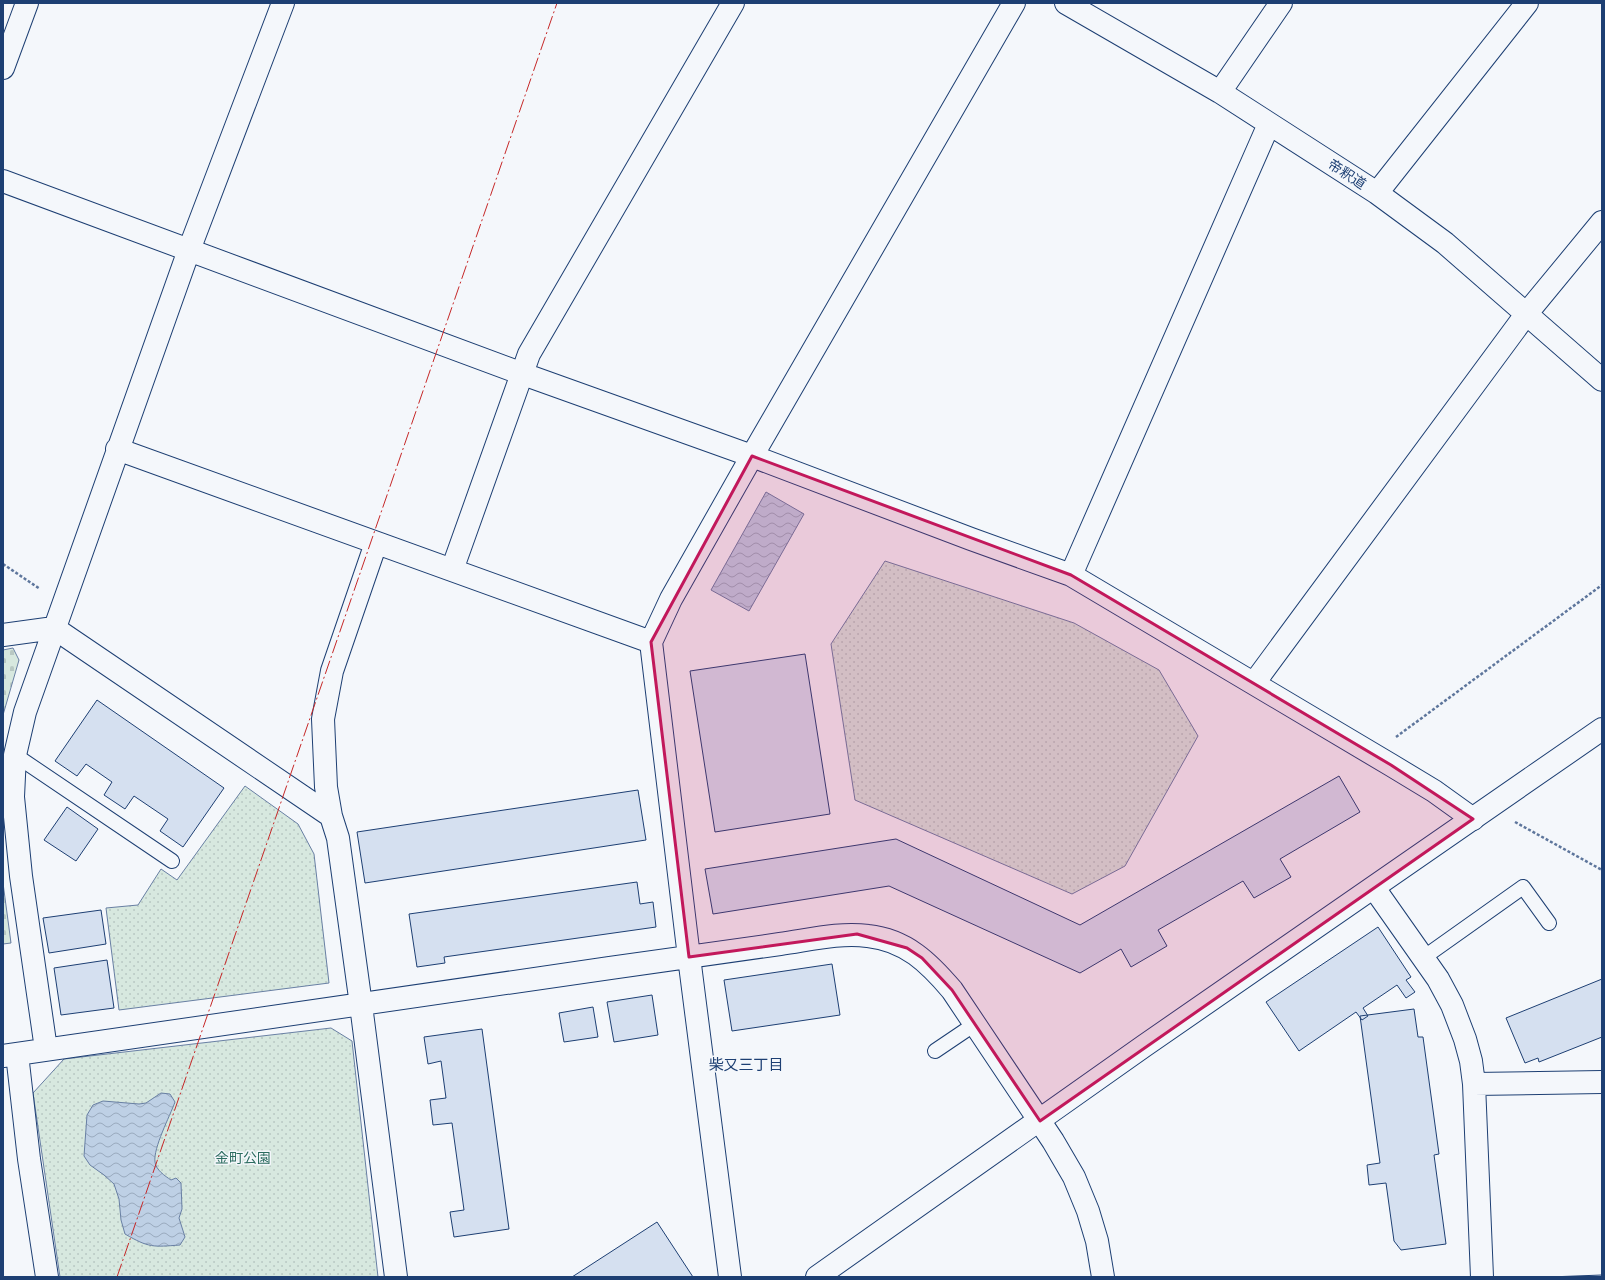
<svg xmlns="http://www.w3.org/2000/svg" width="1605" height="1280" font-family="Rubik,'Noto Sans JP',sans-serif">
	<defs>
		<pattern id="cemetery-stones" width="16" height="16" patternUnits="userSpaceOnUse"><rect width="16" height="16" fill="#d7e8df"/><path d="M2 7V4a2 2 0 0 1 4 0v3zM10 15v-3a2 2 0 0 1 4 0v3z" fill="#b8c8c3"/></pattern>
		<pattern id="park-dots" width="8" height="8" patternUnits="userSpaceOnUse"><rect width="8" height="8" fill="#d7e8df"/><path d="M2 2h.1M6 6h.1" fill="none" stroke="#b8c8c3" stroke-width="1.8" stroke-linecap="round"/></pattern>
		<pattern id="water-waves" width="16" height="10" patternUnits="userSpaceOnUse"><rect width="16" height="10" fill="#bed0e5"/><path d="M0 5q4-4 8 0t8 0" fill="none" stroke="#9aaabe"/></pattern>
	</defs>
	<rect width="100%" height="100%" fill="#f4f7fb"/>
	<!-- cemetery -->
	<path fill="url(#cemetery-stones)" stroke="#687fa3" d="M13 648 19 660 3 715V650Z
		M3 883 11 943 3 944Z"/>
	<!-- park -->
	<path fill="url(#park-dots)" stroke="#687fa3" d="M885 561 1074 623 1159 670 1198 736 1125 866 1072 894 855 800 831 644Z
		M245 786 298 824 314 854 329 983 119 1010 106 908 138 905 161 869 177 880Z
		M331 1028 352 1041 378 1277H60L33 1093 64 1059Z"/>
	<!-- water -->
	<path fill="url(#water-waves)" stroke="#687fa3" d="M766 492 804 514 749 611 711 590Z
		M161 1093 170 1094 175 1102C170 1116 153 1148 155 1162 156 1170 165 1176 171 1180L176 1178 181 1183 182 1209 179 1218 185 1237 180 1245C153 1247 149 1248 125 1234L121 1220 119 1199 114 1184 104 1175 90 1165 84 1156 87 1115 93 1105 103 1101 139 1104 146 1103Z"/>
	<!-- building -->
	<path fill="#d5e0f0" stroke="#1d3f73" d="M805 654 830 814 715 832 690 671Z
		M97 700 224 788 183 847 160 831 168 819 134 796 125 809 104 795 112 782 86 764 77 776 55 761Z
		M1339 776 1360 812 1280 859 1291 877 1254 898 1243 881 1158 930 1167 946 1131 967 1121 949 1080 973 889 886 713 914 705 869 896 839 1080 925Z
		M638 790 646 840 365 883 357 832Z
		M67 807 98 829 76 861 44 840Z
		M637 882 640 904 653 902 656 927 444 957 445 963 417 967 409 914Z
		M101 910 106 944 49 953 43 918Z
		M1378 927 1411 977 1406 980 1415 992 1406 998 1397 985 1363 1008 1368 1016 1362 1020 1356 1012 1299 1051 1266 1002Z
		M107 960 114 1008 61 1015 54 968Z
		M832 964 840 1015 732 1031 724 980Z
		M1602 979V1037L1539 1062 1538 1058 1525 1063 1506 1018Z
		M652 995 658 1035 614 1042 607 1002Z
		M593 1007 598 1037 564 1042 559 1013Z
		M1414 1009 1418 1037H1423L1439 1154 1434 1155 1446 1244 1401 1250 1394 1241 1386 1183 1369 1185 1367 1165 1380 1163 1360 1016Z
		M482 1029 509 1229 454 1237 450 1212 464 1210 452 1123 433 1125 430 1100 446 1098 441 1061 428 1064 424 1037Z
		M657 1222 693 1277H572Z
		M1602 1275V1277H1549Z"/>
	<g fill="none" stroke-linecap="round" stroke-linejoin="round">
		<!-- lane casing -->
		<g stroke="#1d3f73" stroke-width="16">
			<path id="lane" d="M15 755 172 861
				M1423 958 1523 887 1549 923
				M935 1051 975 1024"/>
		</g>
		<!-- street casing -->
		<g stroke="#1d3f73" stroke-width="24">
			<path id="street" d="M1066 3 1220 92 1377 193 1445 243 1602 380
				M3 68 27 3
				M1220 92 1281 3
				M3 181 523 374 752 456 971 539 1071 575 1391 765 1434 791 1473 819
				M1377 193 1527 3
				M117 449 651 642
				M452 570 529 354 733 3
				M1071 575 1269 124
				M3 635 54 628 331 816 338 838 361 1005 396 1277
				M1254 683 1527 313 1602 222
				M331 816 326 787 323 719 332 671 376 543
				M1374 888 1438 979 1452 1005 1465 1039 1471 1061 1474 1084 1482 1277
				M46 1049 21 876 13 797 15 755 25 712 189 250 283 3
				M17 1054 29 1159 47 1277
				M3 1056C206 1028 408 998 610 968 667 960 724 952 780 944 809 940 840 932 868 936 906 940 929 963 952 990L1053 1141 1074 1177 1088 1211 1097 1241 1103 1277
				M1474 1084 1602 1082
				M730 1277 689 957 651 642 671 599 752 456 1014 3"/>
		</g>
		<!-- secondary casing -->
		<g stroke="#1d3f73" stroke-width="24">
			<path id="secondary" d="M817 1277 1144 1046 1602 729"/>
		</g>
		<!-- path -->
		<path stroke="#5e769c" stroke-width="2.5" stroke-dasharray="3 2" stroke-linecap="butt" d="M3 564 40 589
			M1396 737 1602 585
			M1515 822 1602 870"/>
		<!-- lane -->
		<use href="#lane" stroke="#f4f7fb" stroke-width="14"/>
		<!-- street -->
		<use href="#street" stroke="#f4f7fb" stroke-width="22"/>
		<!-- secondary -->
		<use href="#secondary" stroke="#f4f7fb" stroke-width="22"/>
		<!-- power -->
		<path stroke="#c62828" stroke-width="1" stroke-dasharray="14 3 2 3" stroke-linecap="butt" d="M117 1277 557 3"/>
	</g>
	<!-- marked area -->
	<path fill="#c2185b" fill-opacity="0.2" stroke="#c2185b" stroke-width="3" stroke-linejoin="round" d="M752 456 1071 575 1391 765 1473 819 1040 1121 952 990 922 958 907 948 857 934 689 957 651 642Z"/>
	<g text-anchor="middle" stroke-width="3" stroke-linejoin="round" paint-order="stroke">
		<!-- street labels -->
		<g font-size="14" fill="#1d3f73" stroke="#f4f7fb">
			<text transform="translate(1347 174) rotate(33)" y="5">帝釈道</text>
		</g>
		<!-- park labels -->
		<g font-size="14" fill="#2c6c60" stroke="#f4f7fb">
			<text x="243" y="1163">金町公園</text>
		</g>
		<!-- neighbourhood labels -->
		<g font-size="15" fill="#1d3f73" stroke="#f4f7fb">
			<text x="746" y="1070">柴又三丁目</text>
		</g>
	</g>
	<!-- border -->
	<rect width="1605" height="1280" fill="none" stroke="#1d3f73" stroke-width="8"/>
</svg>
